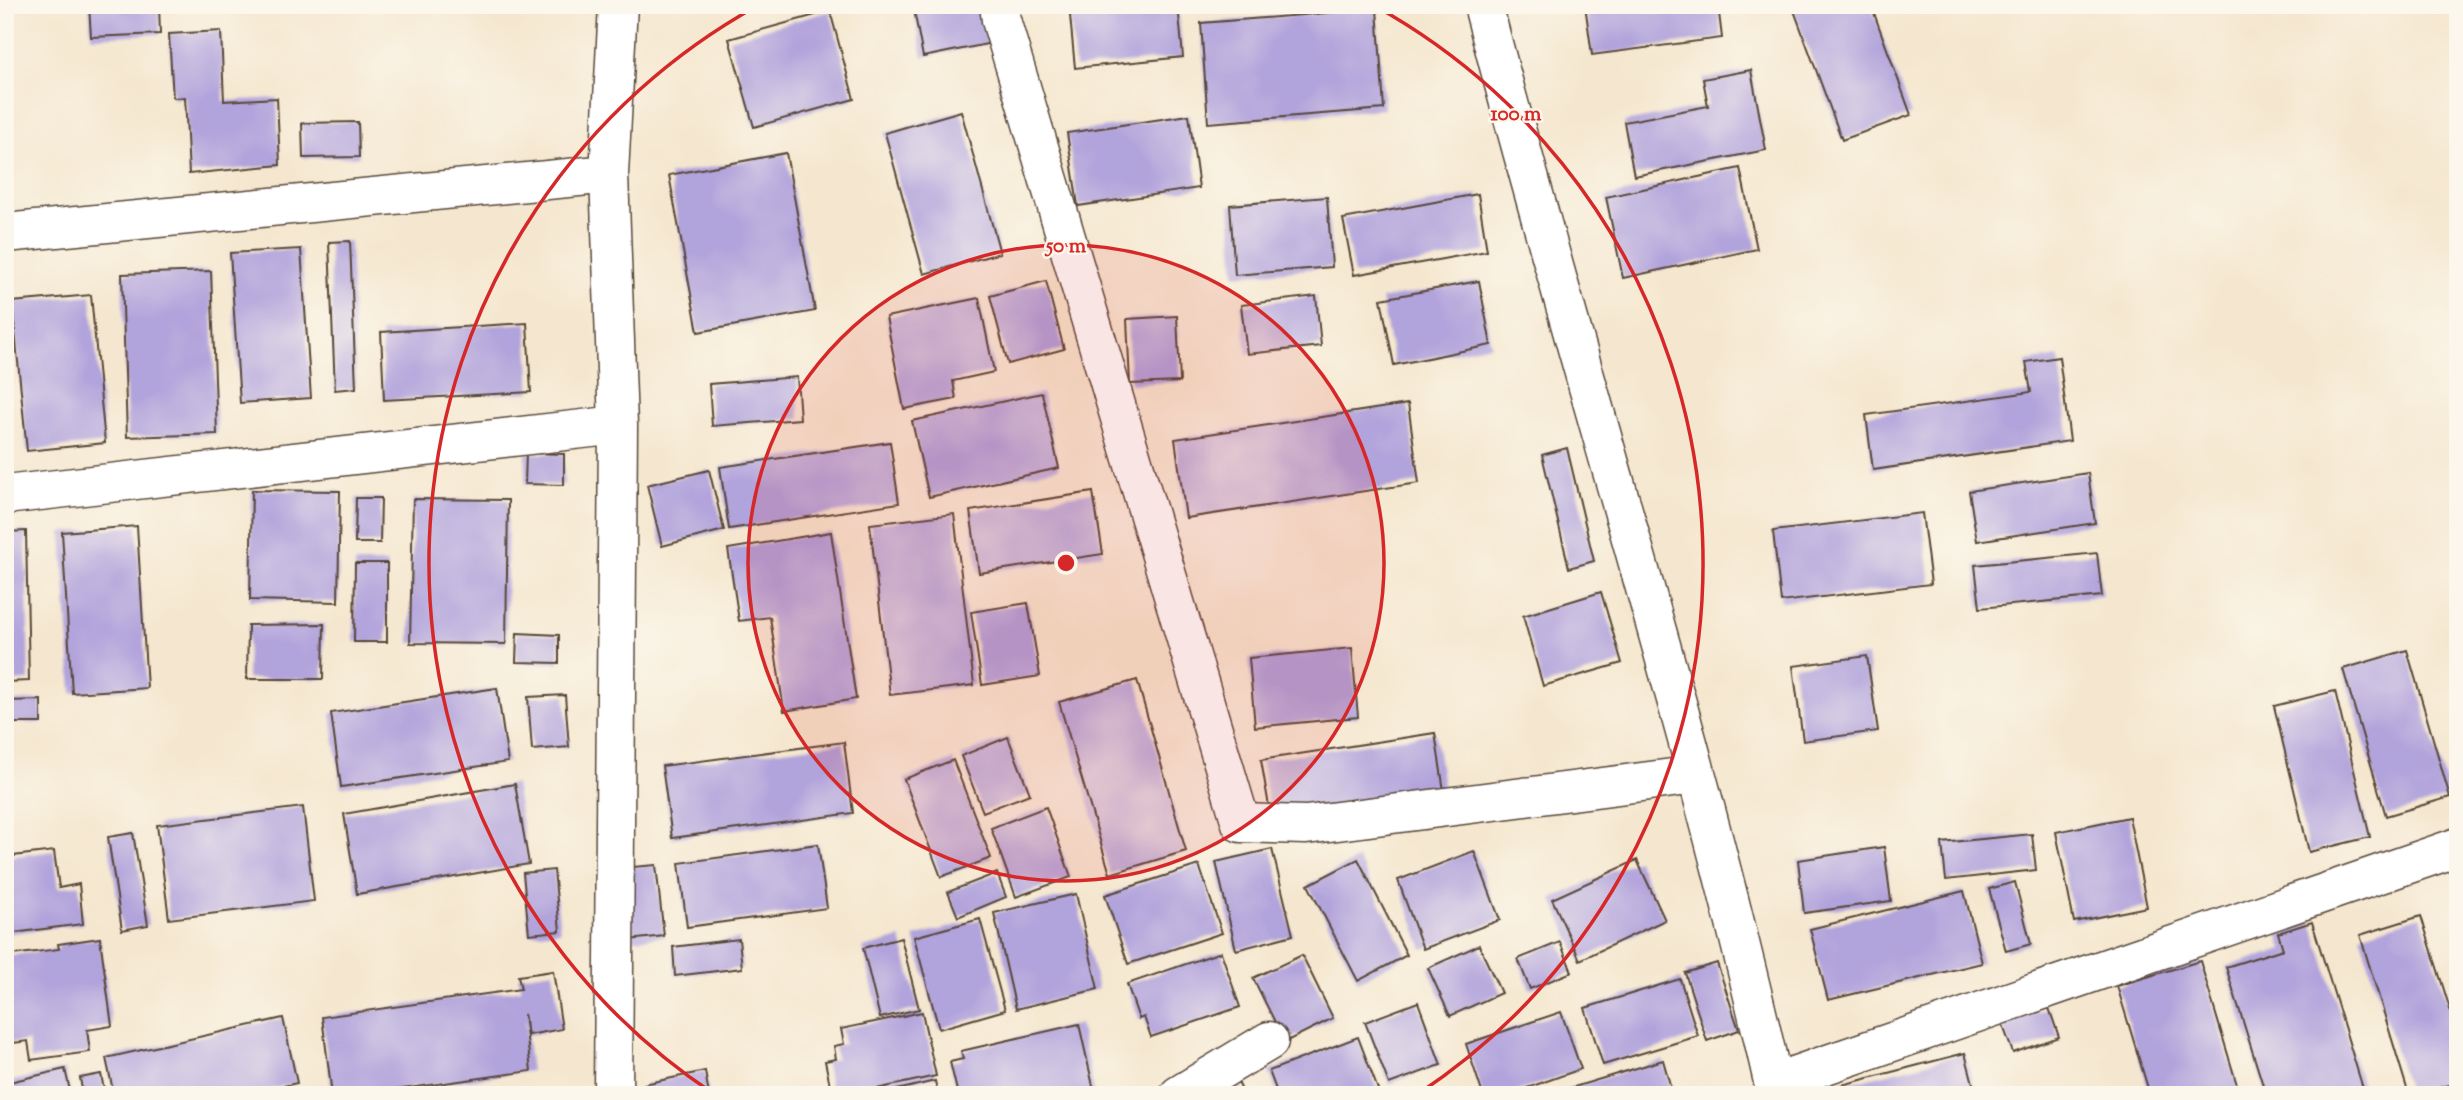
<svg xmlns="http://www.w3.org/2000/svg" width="2463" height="1100" font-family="'Sorts Mill Goudy',serif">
	<rect width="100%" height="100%" fill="#fbf7ec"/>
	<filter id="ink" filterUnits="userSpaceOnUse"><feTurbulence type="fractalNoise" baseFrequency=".0143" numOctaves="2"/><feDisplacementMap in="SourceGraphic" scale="14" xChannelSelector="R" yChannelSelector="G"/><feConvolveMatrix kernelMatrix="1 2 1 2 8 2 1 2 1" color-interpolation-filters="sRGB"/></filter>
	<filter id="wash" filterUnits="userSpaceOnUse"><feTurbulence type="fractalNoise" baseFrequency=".00686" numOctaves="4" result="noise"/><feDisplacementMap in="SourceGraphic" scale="28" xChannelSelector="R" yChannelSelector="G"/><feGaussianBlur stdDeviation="1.57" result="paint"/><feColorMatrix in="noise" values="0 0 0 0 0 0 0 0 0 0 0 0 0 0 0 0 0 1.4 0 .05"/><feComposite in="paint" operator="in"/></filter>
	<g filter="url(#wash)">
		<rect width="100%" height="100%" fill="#f5e7cf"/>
		<g id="blocks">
			<!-- building -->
			<path fill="#b1a3db" d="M89 5H159L160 34 91 37Z
				M913 5H985L992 43 923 57Z
				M1069 5H1178L1183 57 1075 68Z
				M1585 5H1718L1722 38 1592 55Z
				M1792 5H1871L1911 115 1842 140Z
				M1377 9 1384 109 1208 123 1201 23Z
				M830 11 854 99 754 127 729 39Z
				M221 31 224 101 277 98 280 165 189 174 185 97 173 98 169 34Z
				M1751 70 1766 150 1634 176 1624 122 1708 106 1703 79Z
				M961 111 1000 253 924 274 885 133Z
				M1189 115 1199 188 1078 206 1067 133Z
				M358 122 359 157 303 158 302 123Z
				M786 153 815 311 698 332 669 175Z
				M1740 168 1757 249 1623 278 1606 197Z
				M1478 194 1487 251 1354 275 1343 219Z
				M1327 197 1332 267 1235 275 1230 205Z
				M350 241 356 388 335 390 329 242Z
				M301 249 311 398 240 403 230 253Z
				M211 271 217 434 127 437 122 274Z
				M1046 281 1064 349 1008 364 990 296Z
				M1479 281 1491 345 1394 365 1381 299Z
				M91 295 105 443 27 451 12 302Z
				M1316 296 1321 346 1247 354 1241 305Z
				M979 298 994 372 953 381 956 399 904 409 886 317Z
				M1177 316 1180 382 1130 384 1127 319Z
				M527 323 531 392 384 400 381 332Z
				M2059 357 2070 441 1873 470 1866 415 2031 392 2026 362Z
				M797 377 800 419 712 426 709 384Z
				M1042 393 1059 468 929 497 912 421Z
				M1408 404 1419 483 1186 518 1175 439Z
				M890 442 899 503 729 529 720 467Z
				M1567 448 1594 561 1569 568 1542 455Z
				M526 453 564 454V485L525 484Z
				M709 470 724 530 662 546 647 485Z
				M2088 473 2095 523 1977 541 1969 491Z
				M252 490 340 491 338 602 250 600Z
				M1093 492 1103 554 979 573 970 511Z
				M356 498H381L380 543H355Z
				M413 499 508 500 506 644 410 643Z
				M1922 513 1931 584 1781 602 1773 531Z
				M954 514 974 685 890 695 870 524Z
				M137 526 147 688 72 693 62 532Z
				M26 531 29 681 5 682V532Z
				M831 532 856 699 784 711 770 617 739 621 728 549Z
				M2097 553 2102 596 1980 608 1975 565Z
				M355 563H387V642H354Z
				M1601 592 1622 663 1543 686 1523 616Z
				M1028 603 1040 676 982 685 971 612Z
				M324 624 323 679H247L248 625Z
				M517 633 559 635V663L516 662Z
				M1352 648 1358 717 1255 727 1249 658Z
				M2407 650 2450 797 2386 816 2343 669Z
				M1867 656 1878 731 1803 741 1793 666Z
				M1137 680 1186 851 1110 874 1059 702Z
				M497 688 508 762 341 787 331 713Z
				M2335 691 2370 837 2309 852 2274 706Z
				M565 695 569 747 532 750 528 697Z
				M41 700V723H5V701Z
				M1435 733 1444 791 1271 818 1261 760Z
				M1008 737 1030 794 983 812 961 756Z
				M844 742 853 813 672 838 662 766Z
				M953 760 991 858 941 877 904 779Z
				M515 784 529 864 357 894 344 814Z
				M303 807 314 901 169 919 157 825Z
				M1046 807 1071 877 1016 897 991 828Z
				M2129 817 2147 907 2074 922 2056 832Z
				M133 833 148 925 122 930 108 837Z
				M2032 834 2036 870 1946 880 1942 843Z
				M818 844 827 908 687 927 679 863Z
				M1884 847 1891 901 1804 913 1798 860Z
				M1272 849 1293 935 1236 950 1216 862Z
				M54 851 59 888 79 884 83 924 5 934V857Z
				M1474 851 1500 920 1423 949 1398 880Z
				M1358 859 1407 955 1358 981 1308 885Z
				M1637 860 1665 920 1580 960 1552 899Z
				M656 865 664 936 629 940 621 868Z
				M1199 865 1222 933 1128 964 1105 895Z
				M554 870 560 931 529 934 523 873Z
				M997 873 1006 897 958 917 948 892Z
				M2015 882 2031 944 2006 951 1989 889Z
				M1964 891 1982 963 1828 1000 1810 929Z
				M1076 894 1098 989 1016 1009 994 913Z
				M2421 916 2458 1035V1083L2409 1095 2360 935Z
				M980 919 1005 1010 939 1029 914 937Z
				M2312 922 2365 1095H2266L2226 967 2283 949 2278 933Z
				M100 938 112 1026 87 1030 90 1052 31 1060 28 1041 5 1044V956L59 949 58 944Z
				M901 938 919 1009 880 1018 863 948Z
				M739 939 742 968 675 976 673 947Z
				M1560 942 1572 972 1530 989 1518 959Z
				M1479 945 1501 993 1450 1016 1428 968Z
				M1221 952 1240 1007 1151 1037 1144 1017 1139 1019 1127 984Z
				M1302 955 1333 1018 1285 1042 1253 978Z
				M2200 961 2240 1095H2150L2117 986Z
				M1717 963 1739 1030 1707 1041 1685 973Z
				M553 971 562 1029 528 1035 524 1014 531 1071 359 1095H332L322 1017 521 989 518 976Z
				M1680 979 1698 1036 1603 1065 1585 1008Z
				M1418 1002 1441 1065 1389 1084 1365 1022Z
				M2049 1008 2059 1037 2013 1053 2002 1023Z
				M922 1012 936 1076 849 1095H832L825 1061 836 1059 834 1046 844 1044 841 1029Z
				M1561 1012 1581 1069 1507 1095H1483L1466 1044Z
				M283 1018 297 1083 243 1095H114L106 1058Z
				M1079 1024 1095 1095H958L950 1062 963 1059 961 1051Z
				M1358 1037 1380 1095H1278L1269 1071Z
				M1965 1053 1976 1095H1840L1838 1086Z
				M1663 1060 1673 1095H1551V1094Z
				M65 1069 71 1095H5V1083Z
				M705 1071 709 1095H646L644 1084Z
				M101 1074 105 1095H83L80 1078Z
				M935 1081 938 1095H898L897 1090Z
				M1238 1082 1244 1095H1214Z"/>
		</g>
	</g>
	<g filter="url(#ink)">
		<use href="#blocks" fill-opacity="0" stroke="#574639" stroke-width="2"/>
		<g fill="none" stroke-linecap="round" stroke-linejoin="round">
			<!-- minor casing -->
			<g stroke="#574639" stroke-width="41">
				<path id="minor" d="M999 5 1001 20 1241 823 1306 825 1696 775
					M1483 5C1577 369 1694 728 1776 1095
					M5 233 609 174
					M5 495 618 425
					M1773 1083 2458 847
					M613 1095 618 425 609 174 618 5
					M1179 1095 1269 1041"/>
			</g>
			<!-- minor -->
			<use href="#minor" stroke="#fff" stroke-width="38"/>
		</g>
	</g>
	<!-- distance rings -->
	<circle cx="1066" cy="563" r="318" fill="#d62828" fill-opacity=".12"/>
	<g fill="none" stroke="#d62828" stroke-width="3.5">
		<circle cx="1066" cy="563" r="318"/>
		<path d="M714 1094A637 637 0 0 1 757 6M1375 6A637 637 0 0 1 1418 1094"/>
	</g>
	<circle cx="1066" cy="563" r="10" fill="#d62828" stroke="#fbf7ec" stroke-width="3.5"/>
	<g font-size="21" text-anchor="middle" font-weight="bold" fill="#d62828" stroke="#fbf7ec" stroke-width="5" stroke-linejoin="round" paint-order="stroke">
		<text x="1516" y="120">100 m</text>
		<text x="1066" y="252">50 m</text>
	</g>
	<!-- margin -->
	<rect width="2463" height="1100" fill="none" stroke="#fbf7ec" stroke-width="28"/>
</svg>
